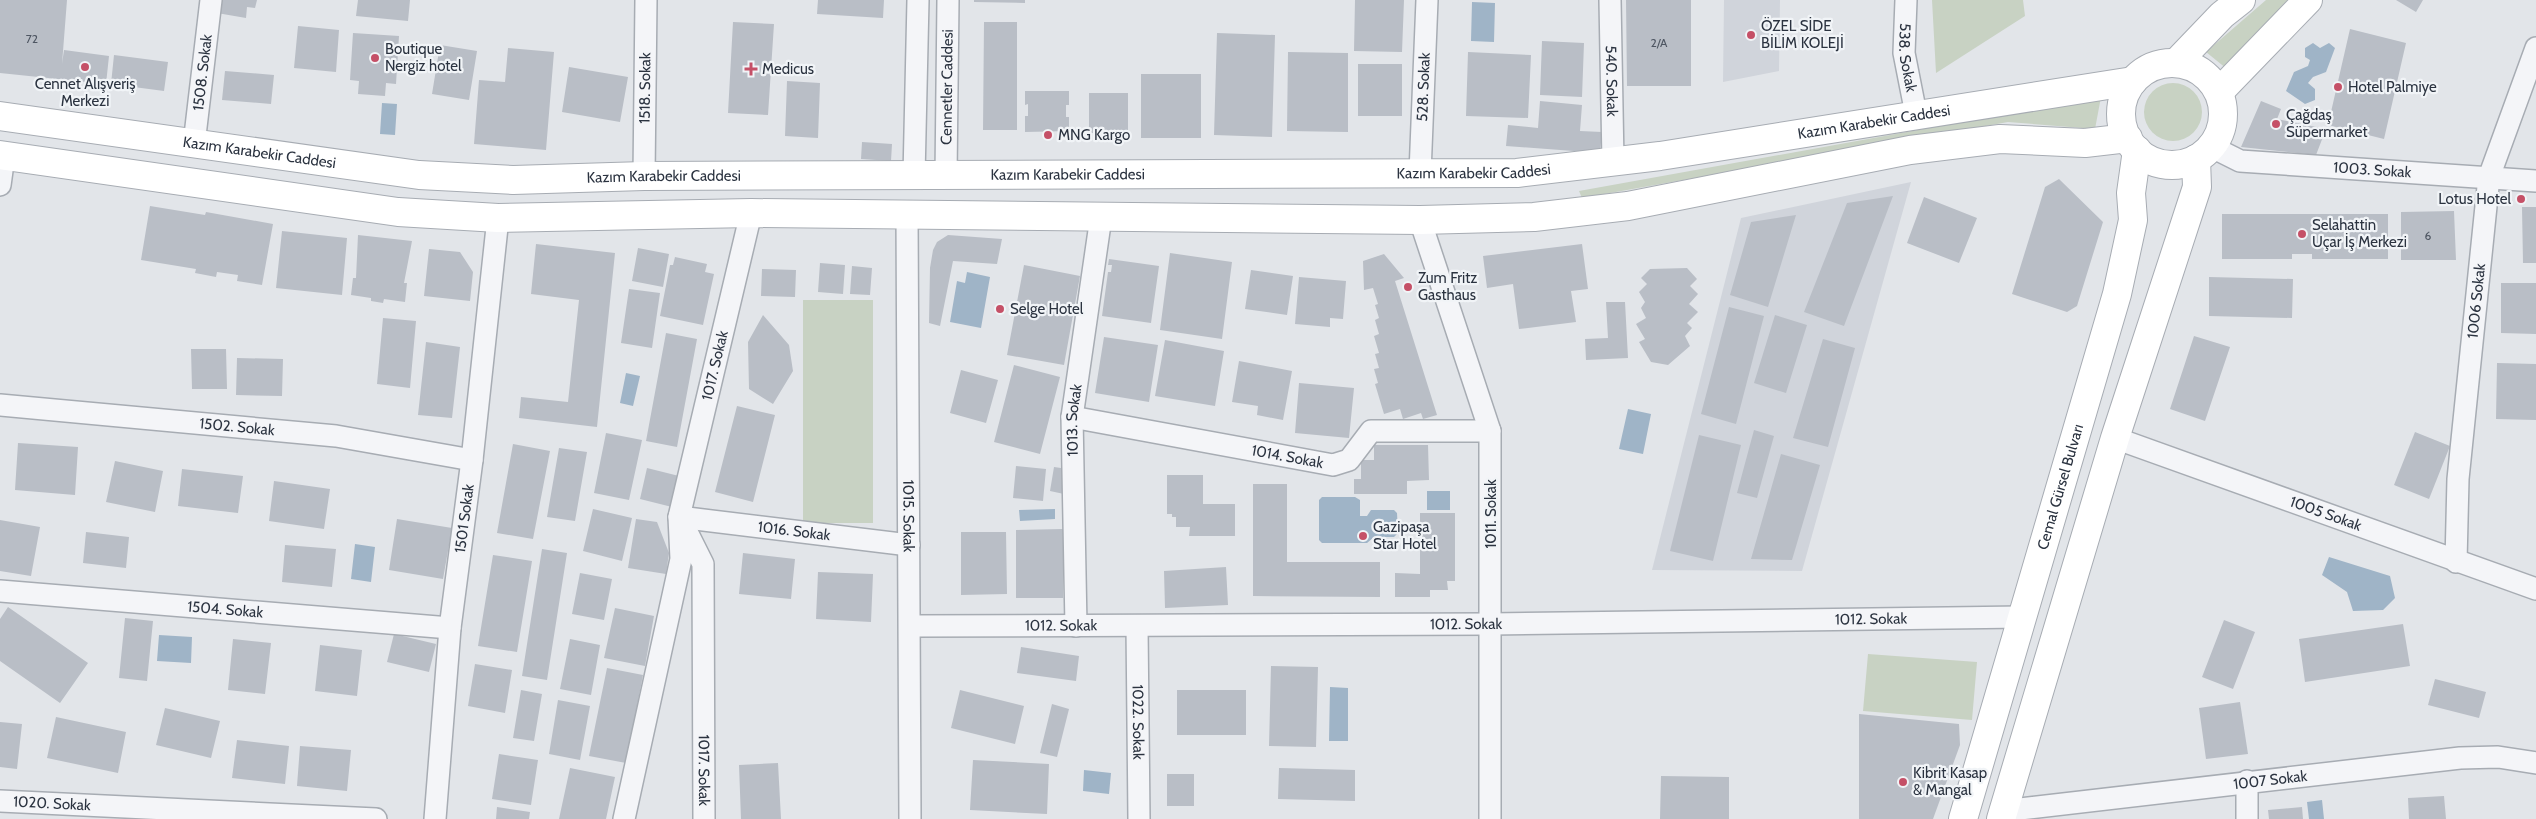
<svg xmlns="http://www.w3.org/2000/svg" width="2536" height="819" font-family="Cabin,sans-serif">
	<rect width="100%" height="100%" fill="#e2e5e9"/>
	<!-- built -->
	<path fill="#d0d4db" d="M1724 0H1780L1779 71 1723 82Z
		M1911 182 1802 571 1652 570 1741 218Z"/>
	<!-- green -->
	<path fill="#c8d2c3" d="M1932 0H2023L2025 16 1936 73Z
		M2266 0H2290L2227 69 2206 52Z
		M2144 112a29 29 0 1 1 58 0a29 29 0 1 1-58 0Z
		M2101 97 2095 129 2008 122 1582 198 1579 191Z
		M803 300H873V523H803Z
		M1868 654 1977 662 1972 720 1863 711Z"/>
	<!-- water -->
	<path fill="#9fb4c7" d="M1472 2 1495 3 1494 42 1471 41Z
		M2313 43 2320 48 2329 43 2335 48 2326 72 2313 77 2308 83 2315 89V100L2305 104 2286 91 2294 72 2308 66 2310 60 2305 57V48Z
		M382 103 397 104 395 135 380 134Z
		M967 272 990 277 981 328 950 322 957 281 965 283Z
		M626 373 640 376 633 406 620 403Z
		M1628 409 1651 414 1643 454 1619 449Z
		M1427 491H1450V510H1427Z
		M1322 497H1355L1360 500V516H1367L1371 510H1394L1397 513 1398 533 1394 537H1374L1367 543H1322L1319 540V500Z
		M1055 509V519L1020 521 1019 510Z
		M355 544 375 547 371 582 351 579Z
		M2329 557 2390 576 2395 598 2383 610 2353 611 2347 592 2322 575Z
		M159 635 192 637 191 663 157 661Z
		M1330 687 1348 688V741H1329Z
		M1084 770 1111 773 1109 794 1083 791Z
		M2322 800 2324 819H2309L2307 802Z"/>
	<!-- building -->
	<path fill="#b9bec6" d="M0 0H67L62 64 64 50 109 56 106 84 0 73Z
		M219 0H257L255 8 247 7 246 18 217 13Z
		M358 0H410L408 21 356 16Z
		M818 0H884L883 18 817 14Z
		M974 0H1025V3L974 2Z
		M1355 0H1404L1402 52 1354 51Z
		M1626 0H1691V86H1627Z
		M2396 0H2423L2416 12Z
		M733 22 774 24 768 115 728 113Z
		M984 22H1017V130H983Z
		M298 26 339 30 336 72 294 68Z
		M2350 29 2406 43 2384 139 2328 125Z
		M353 33 399 36 396 84 386 83 385 96 358 94 359 81 350 80Z
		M1217 33 1275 35 1272 137 1214 135Z
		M1542 41 1584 43 1582 97 1540 95Z
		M440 45 477 51 469 100 432 94Z
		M508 48 554 52 546 150 474 144 479 80 505 82Z
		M1288 52 1348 53V132L1287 131Z
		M1468 52 1531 55 1528 118 1466 116Z
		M114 55 168 62 164 91 111 84Z
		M1358 64H1402V116H1358Z
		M569 67 628 77 620 122 562 112Z
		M225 71 274 75 271 104 222 100Z
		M1141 74H1201V138H1141Z
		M787 81 820 83 818 138 785 136Z
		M1025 91H1069V105H1066V117H1069V131L1025 132V116H1028V104L1025 105Z
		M1089 93H1128V133H1089Z
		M1540 101 1582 105 1580 131 1602 132 1600 153 1506 146 1508 125 1538 128Z
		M2261 101 2281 109 2277 119 2326 129 2316 155 2241 147Z
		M862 142 892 144 891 161 861 159Z
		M2059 179 2103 222 2077 306 2067 312 2012 294 2045 187Z
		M1893 196 1844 326 1804 312 1847 203Z
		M1924 197 1977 218 1959 263 1907 243Z
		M150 206 205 215 206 212 273 224 262 285 237 281 238 275 217 272 216 277 195 273 196 269 141 260Z
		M2522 207H2536V263H2523Z
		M2454 211 2456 260H2401V212Z
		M2222 214H2388V259H2312V254H2292V259H2222Z
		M1796 215 1768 307 1730 295 1751 222Z
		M282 231 347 238 342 295 276 288Z
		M358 235 412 241 404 283H407L405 302 384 299 383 303 371 301V298L351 295 353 278H356Z
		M948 235 1002 239 997 264 953 261 940 326 929 323 930 268 933 250 937 242Z
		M536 244 615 253 597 427 519 418 521 397 568 402 579 300 531 294Z
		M1582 244 1588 289 1571 291 1576 322 1519 329 1513 284 1487 288 1483 256Z
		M638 248 669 254 663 287 632 281Z
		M429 249 460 252 473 272 470 301 424 296Z
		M1170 253 1232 262 1222 339 1160 330Z
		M1384 254 1404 278 1395 281 1437 415 1423 419 1421 413 1403 419 1400 409 1384 414 1375 384 1378 383 1374 369 1379 368 1375 354 1379 353 1374 336 1379 334 1375 320 1379 318 1375 305 1378 304 1373 288 1364 290 1363 261Z
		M675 257 707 264 705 272 714 274 703 325 660 316 670 265H673Z
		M1109 259 1159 266 1151 323 1102 316 1108 272H1111L1112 265H1108Z
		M820 263 845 265 843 294 818 292Z
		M1024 265 1080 276 1064 365 1007 355Z
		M852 266 872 268 870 295 850 294Z
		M1687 268 1697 279 1690 286 1698 294 1689 304 1698 312 1687 323 1692 328 1685 336 1690 346 1668 365 1651 362 1639 342 1645 339 1636 324 1646 318 1641 308 1645 302 1639 292 1647 284 1641 278 1650 269Z
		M762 269 796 270 795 297 761 296Z
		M1251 270 1293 276 1287 315 1245 309Z
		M1299 277 1346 281 1343 319 1330 318V327L1295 324Z
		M2209 277 2293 279 2292 318 2209 316Z
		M2501 283H2536V334L2501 333Z
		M629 289 660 293 652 348 621 343Z
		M1606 302H1625L1628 358 1586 360 1585 339 1608 338Z
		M1729 307 1764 316 1736 424 1701 414Z
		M763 315 789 345 793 371 773 404 749 389 748 342Z
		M1775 315 1807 325 1786 393 1754 383Z
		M383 318 416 321 410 388 377 384Z
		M666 333 697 339 677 447 646 441Z
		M2194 336 2230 347 2205 421 2170 409Z
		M1104 337 1158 345 1149 402 1095 393Z
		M1823 339 1855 348 1828 447 1793 438Z
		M1165 340 1224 351 1215 406 1155 396Z
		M426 342 460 347 452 418 418 415Z
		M191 349H226L227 389H192Z
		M237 358 283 359 282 396 236 395Z
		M1239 361 1292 371 1283 420 1257 415 1258 406 1232 402Z
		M2497 363 2536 364V420L2496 419Z
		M1014 365 1060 377 1040 454 994 442Z
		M961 370 998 380 986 423 950 413Z
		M1299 383 1354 388 1349 438 1295 433Z
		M737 406 775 415 753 502 715 492Z
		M1754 430 1774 436 1757 498 1737 493Z
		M2415 432 2450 446 2429 499 2394 485Z
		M606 433 642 440 629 500 594 493Z
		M1699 435 1741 445 1713 561 1670 551Z
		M18 443 78 447 75 495 15 490Z
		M513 444 550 451 533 539 497 533Z
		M1374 445H1428L1429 480 1407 481V494H1354V479H1361V460H1374Z
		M559 448 587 452 575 521 547 517Z
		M1781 454 1820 465 1792 560 1751 559Z
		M115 461 163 471 155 512 106 502Z
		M1016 466 1046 469 1043 501 1013 498Z
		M1054 467 1068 469 1064 494 1050 491Z
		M647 468 679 476 672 507 640 499Z
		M182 469 243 476 238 513 178 506Z
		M1167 475H1203V504H1235V536H1189L1190 527H1176V517H1172V514H1167Z
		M274 481 330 489 324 529 269 521Z
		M1253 484H1287V562H1380V597L1253 596Z
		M593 509 632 518 622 561 583 551Z
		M1420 513H1455V581H1447L1448 590H1430V597H1395V573L1420 574Z
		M397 519 452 528 443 579 389 570Z
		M636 519 657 522 669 553 666 574 628 568Z
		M0 520 40 527 31 576 0 571Z
		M1063 529V598H1016V530Z
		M86 532 129 537 126 568 83 563Z
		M961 532H1006L1007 594 961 595Z
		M285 545 336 549 332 587 282 582Z
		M542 549 567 553 547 680 522 676Z
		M743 553 795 559 791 599 739 594Z
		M493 555 532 561 517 652 478 646Z
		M1226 567 1228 605 1165 608 1164 571Z
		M818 572 873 574 871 622 816 619Z
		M580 573 612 579 604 620 572 614Z
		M8 607 88 663 60 703 0 661V619Z
		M615 608 654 616 645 666 604 658Z
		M125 618 153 621 147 681 119 678Z
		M2224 620 2255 632 2233 689 2202 677Z
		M2403 624 2410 666 2305 682 2299 639Z
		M394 634 436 644 429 672 387 662Z
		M233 639 271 643 265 694 228 690Z
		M570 639 600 645 591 695 560 689Z
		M320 645 362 650 357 696 315 691Z
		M1021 647 1079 656 1076 681 1017 673Z
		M475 664 512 670 505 713 468 706Z
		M1271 666 1318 667 1316 747 1269 746Z
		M607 668 643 675 626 763 589 756Z
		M2435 679 2486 692 2479 718 2428 705Z
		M521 690 542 694 534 741 513 738Z
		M960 690 1024 706 1015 744 951 728Z
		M1177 690H1246V735H1177Z
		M558 700 590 706 580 760 549 754Z
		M2240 702 2248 754 2206 759 2199 708Z
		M1052 704 1069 709 1057 757 1040 753Z
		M165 708 220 721 211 758 156 745Z
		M1859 714 1959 724 1960 745 1933 819H1859Z
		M56 717 126 732 118 773 47 758Z
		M0 722 22 724 17 769 0 767Z
		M237 740 289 746 285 784 232 778Z
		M300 746 351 750 347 791 297 786Z
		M499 754 538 760 531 805 492 799Z
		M973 760 1049 764 1047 814 970 810Z
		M778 763 781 819H741L739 765Z
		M570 768 615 777 606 819H559Z
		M1279 768 1355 770V801L1278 799Z
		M1167 774H1194V806H1167Z
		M1661 776 1729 777V819H1660Z
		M2444 796 2446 819H2409L2408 798Z
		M497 807 530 812 529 819H496Z
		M2302 807 2303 819H2269L2268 810Z"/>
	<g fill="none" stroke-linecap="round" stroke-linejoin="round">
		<!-- street casing -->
		<g stroke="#a7acb3" stroke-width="24">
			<g id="street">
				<path id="s1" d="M1610 0 1613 162"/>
				<path id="s2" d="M1906 0 1904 53 1916 114"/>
				<path id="s3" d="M194 144 211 0"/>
				<path id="s4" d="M2212 147 2240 161 2536 181"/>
				<path id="s5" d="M1420 173 1427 0"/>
				<path id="s6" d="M644 176 646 0"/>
				<path d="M914 176 918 0"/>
				<path id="s7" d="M946 176 948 0"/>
				<path d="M0 185 4 156"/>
				<path id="s8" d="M907 214 910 819"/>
				<path d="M1420 220 1490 431V819"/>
				<path id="s9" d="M0 405 336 436 472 460"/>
				<path id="s10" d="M1072 417 1333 465 1349 460 1371 431H1490"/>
				<path id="s11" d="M2115 438 2536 589"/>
				<path id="s12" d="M679 517 909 545"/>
				<path id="s13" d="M683 524 703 564 704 819"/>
				<path id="s14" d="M2456 562 2458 479 2489 177 2536 48"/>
				<path id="s15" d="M0 591 450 628"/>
				<path id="s16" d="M910 626 1491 624 2022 617"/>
				<path id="s17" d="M1076 626 1072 417 1101 217"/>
				<path id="s18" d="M1137 626 1139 819"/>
				<path id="s19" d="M0 801 376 819"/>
				<path id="s20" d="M2003 811 2460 758 2498 757 2536 763"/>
				<path id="s21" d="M435 819 450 628 472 460 498 218"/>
				<path id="s22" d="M624 819 681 559 679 517 751 213"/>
				<path d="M2247 819V781"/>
			</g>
		</g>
		<!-- secondary casing -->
		<g stroke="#a7acb3" stroke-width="30">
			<g id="secondary">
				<path d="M2176 63 2222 15 2241 0"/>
				<circle cx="2172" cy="114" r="51"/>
				<path d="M2219 92 2308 0"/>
				<path id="s23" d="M0 116 419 175 513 180 644 176 1517 173 1660 156 2133 81"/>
				<path d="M0 155 398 212 498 218 751 213 1420 220 1534 217 1628 206 1910 150 2000 139 2085 143 2128 138"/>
				<path id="s24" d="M1963 819 2117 294 2133 220 2131 193 2137 150"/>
				<path d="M2001 819 2115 438 2197 187 2196 159"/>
			</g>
		</g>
		<!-- street -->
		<use href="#street" stroke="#f4f5f8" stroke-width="21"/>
		<!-- secondary -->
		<use href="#secondary" stroke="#fff" stroke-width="28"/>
	</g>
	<!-- markers -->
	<g fill="#c55067" stroke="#f1f4f7" stroke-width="2">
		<circle cx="1751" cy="35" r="5"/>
		<circle cx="375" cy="58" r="5"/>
		<circle cx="85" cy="67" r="5"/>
		<path d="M748.5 61.5h5v5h5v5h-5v5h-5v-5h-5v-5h5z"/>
		<circle cx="2338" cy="87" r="5"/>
		<circle cx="2276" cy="124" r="5"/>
		<circle cx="1048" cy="135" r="5"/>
		<circle cx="2521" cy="199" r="5"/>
		<circle cx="2302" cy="234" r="5"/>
		<circle cx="1408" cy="287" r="5"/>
		<circle cx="1000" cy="309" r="5"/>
		<circle cx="1363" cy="536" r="5"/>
		<circle cx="1903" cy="782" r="5"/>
	</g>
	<g text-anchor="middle" stroke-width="4.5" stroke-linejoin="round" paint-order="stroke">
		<!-- number labels -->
		<g font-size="12" fill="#4e5662">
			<text x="32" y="43">72</text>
			<text x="1659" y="47">2/A</text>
			<text x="2428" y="240">6</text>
		</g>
		<!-- poi labels -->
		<g font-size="15" fill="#2b3340" stroke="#f1f4f7" text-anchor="start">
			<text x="1761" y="31">ÖZEL SİDE<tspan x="1761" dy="17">BİLİM KOLEJİ</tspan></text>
			<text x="385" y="54">Boutique<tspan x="385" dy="17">Nergiz hotel</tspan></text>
			<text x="762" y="74">Medicus</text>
			<text x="85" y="89" text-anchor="middle">Cennet Alışveriş<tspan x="85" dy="17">Merkezi</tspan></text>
			<text x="2348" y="92">Hotel Palmiye</text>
			<text x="2286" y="120">Çağdaş<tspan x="2286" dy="17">Süpermarket</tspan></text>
			<text x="1058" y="140">MNG Kargo</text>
			<text x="2511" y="204" text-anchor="end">Lotus Hotel</text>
			<text x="2312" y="230">Selahattin<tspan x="2312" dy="17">Uçar İş Merkezi</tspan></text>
			<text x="1418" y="283">Zum Fritz<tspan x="1418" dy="17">Gasthaus</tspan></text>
			<text x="1010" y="314">Selge Hotel</text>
			<text x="1373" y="532">Gazipaşa<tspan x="1373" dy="17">Star Hotel</tspan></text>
			<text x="1913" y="778">Kibrit Kasap<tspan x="1913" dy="17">&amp; Mangal</tspan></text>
		</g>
		<!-- street labels -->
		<g font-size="15" fill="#2b3340" stroke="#f1f4f7">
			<text dy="5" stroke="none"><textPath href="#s2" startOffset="58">538. Sokak</textPath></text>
			<text dy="5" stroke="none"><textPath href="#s3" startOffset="72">1508. Sokak</textPath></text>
			<text dy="5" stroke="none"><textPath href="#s1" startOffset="81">540. Sokak</textPath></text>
			<text dy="5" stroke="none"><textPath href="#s5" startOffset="86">528. Sokak</textPath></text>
			<text dy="5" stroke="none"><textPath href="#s6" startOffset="88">1518. Sokak</textPath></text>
			<text dy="5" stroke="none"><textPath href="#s7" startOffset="89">Cennetler Caddesi</textPath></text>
			<text dy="5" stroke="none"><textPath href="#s23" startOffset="1882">Kazım Karabekir Caddesi</textPath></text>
			<text dy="5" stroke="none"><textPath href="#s23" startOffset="262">Kazım Karabekir Caddesi</textPath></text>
			<text dy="5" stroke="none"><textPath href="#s4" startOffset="164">1003. Sokak</textPath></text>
			<text dy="5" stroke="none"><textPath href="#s23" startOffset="1478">Kazım Karabekir Caddesi</textPath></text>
			<text dy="5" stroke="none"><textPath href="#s23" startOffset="1072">Kazım Karabekir Caddesi</textPath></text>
			<text dy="5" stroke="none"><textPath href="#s23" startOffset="668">Kazım Karabekir Caddesi</textPath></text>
			<text dy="5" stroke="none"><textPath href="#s14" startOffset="262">1006 Sokak</textPath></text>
			<text dy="5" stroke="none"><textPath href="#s22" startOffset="464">1017. Sokak</textPath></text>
			<text dy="5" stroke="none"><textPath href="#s17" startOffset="206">1013. Sokak</textPath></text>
			<text dy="5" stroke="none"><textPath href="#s9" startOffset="238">1502. Sokak</textPath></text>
			<text dy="5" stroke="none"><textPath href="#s10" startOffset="219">1014. Sokak</textPath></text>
			<text dy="5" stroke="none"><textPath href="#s24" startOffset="346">Cemal Gürsel Bulvarı</textPath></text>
			<text transform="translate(1491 514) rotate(-90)" y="5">1011. Sokak</text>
			<text dy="5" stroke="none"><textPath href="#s11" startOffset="224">1005 Sokak</textPath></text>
			<text dy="5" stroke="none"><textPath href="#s8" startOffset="302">1015. Sokak</textPath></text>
			<text dy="5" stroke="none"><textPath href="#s21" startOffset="302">1501 Sokak</textPath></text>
			<text dy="5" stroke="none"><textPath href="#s12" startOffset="116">1016. Sokak</textPath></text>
			<text dy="5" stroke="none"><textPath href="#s15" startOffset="226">1504. Sokak</textPath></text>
			<text dy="5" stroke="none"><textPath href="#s16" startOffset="961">1012. Sokak</textPath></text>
			<text dy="5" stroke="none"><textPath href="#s16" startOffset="556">1012. Sokak</textPath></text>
			<text dy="5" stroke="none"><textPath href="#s16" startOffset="151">1012. Sokak</textPath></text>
			<text dy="5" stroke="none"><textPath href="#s18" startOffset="96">1022. Sokak</textPath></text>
			<text dy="5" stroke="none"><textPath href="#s13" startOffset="251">1017. Sokak</textPath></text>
			<text dy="5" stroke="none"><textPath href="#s20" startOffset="269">1007 Sokak</textPath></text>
			<text dy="5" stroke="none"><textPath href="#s19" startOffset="52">1020. Sokak</textPath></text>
		</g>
	</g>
</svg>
